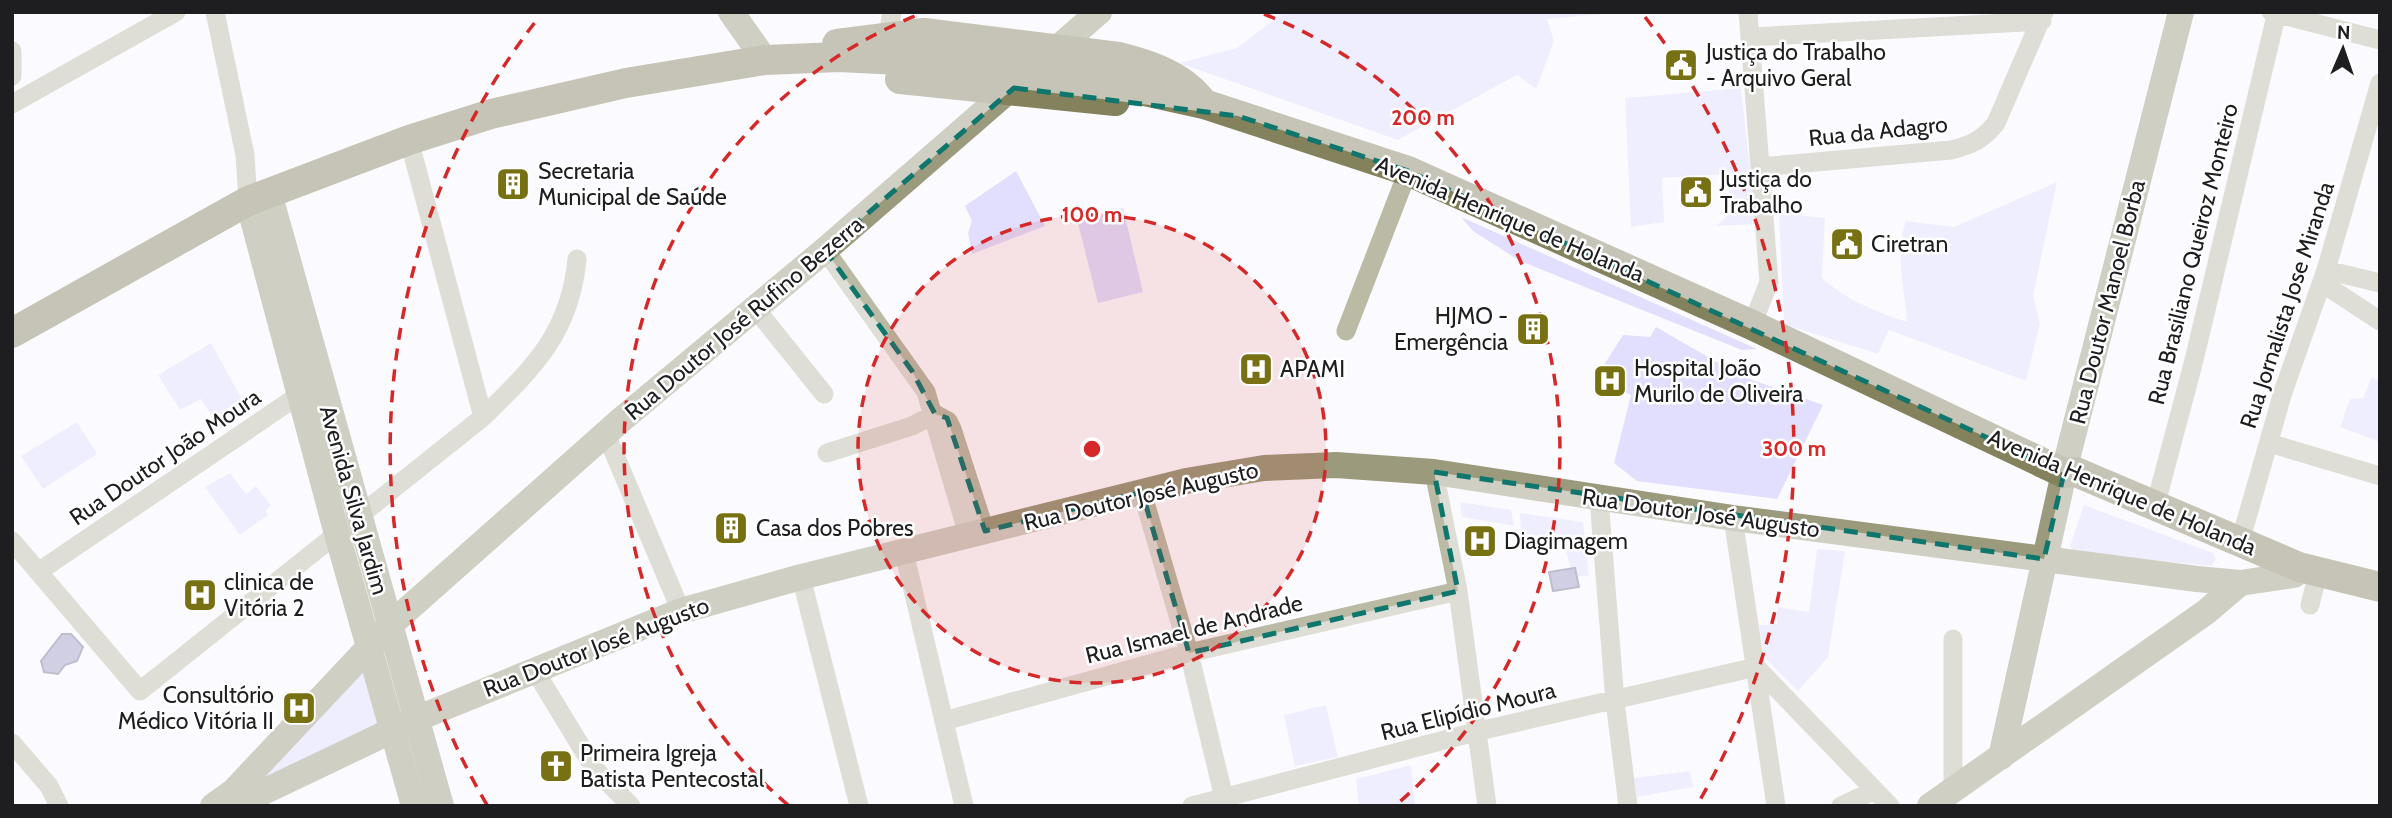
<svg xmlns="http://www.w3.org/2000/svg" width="2392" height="818" font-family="Cabin,sans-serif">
	<rect width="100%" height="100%" fill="#fbfbff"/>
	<!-- green -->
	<path fill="#e1defe" d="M1284 12H1616V13L1547 19 1554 41 1536 89 1517 75 1398 140 1179 63 1237 48Z
		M1741 88 1756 224 1716 226 1731 212 1727 174 1662 178 1664 222 1631 227 1625 98Z
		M1016 171 1045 226 972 254 968 233 972 221 965 206Z
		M2057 182 2033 296 2040 323 2026 381 1889 330 1878 354 1784 324 1779 213 1825 218 1822 278C1846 300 1877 312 1907 322 1905 290 1894 253 1906 221L1954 227Z
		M1123 208 1143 292 1098 303 1077 219Z
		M1461 217 1757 349 1742 350 1520 261 1473 231Z
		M1656 327 1741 376 1823 405 1777 499 1637 481 1614 463 1631 395 1595 379 1623 335 1650 337Z
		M211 343 244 403 213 418 201 399 180 410 158 375Z
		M2372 377 2380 382V442L2340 427 2350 399 2363 398Z
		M77 422 97 454 43 489 21 456Z
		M230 473 246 494 256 486 271 505 266 511 268 515 240 535 205 487Z
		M1460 502 1511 510 1514 526 1462 517Z
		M2084 505 2213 553 2216 559 2211 566 2074 552 2070 546Z
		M1520 513 1583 522 1589 576H1573L1561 535 1521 536Z
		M1817 549 1845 551 1828 657 1798 691 1765 658 1759 625 1777 624V607L1809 612Z
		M367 654 388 723 247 793Z
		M1326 705 1338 757 1295 766 1284 715Z
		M1411 765 1415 806H1359L1356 779Z
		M1690 771 1693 787 1637 797 1634 778Z"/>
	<!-- water -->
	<path fill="#9d99c4" stroke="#777493" stroke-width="2" d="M1575 568 1579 587 1553 591 1549 572Z
		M62 634H71L83 647 77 661 65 665 58 674 44 672 41 661Z"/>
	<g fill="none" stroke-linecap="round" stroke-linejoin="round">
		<!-- street -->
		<path stroke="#babaa5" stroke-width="19" d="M215 12 245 155 248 201
			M1748 12 1769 282 1752 325
			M2271 12 2380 40
			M888 35 892 12
			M1751 37 2042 21
			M12 51V76
			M12 104 176 12
			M409 140 483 417
			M1760 167 1951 150C1971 145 1983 140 1996 123L2044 12
			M825 250 926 392 968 535
			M2326 270 2380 283
			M2322 283 2380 321
			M755 308 824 394
			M1346 331 1408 171
			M935 414 948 421 952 429 985 531
			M606 434 681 611
			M2269 443 2380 476
			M827 453 912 426 935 414
			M1434 472 1458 591 1487 806
			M1142 492 1189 653 1226 806
			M1599 499 1615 701 1628 806
			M2155 507 2194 360 2277 12
			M1733 518 1776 806
			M12 541 140 691 483 417C534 367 570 333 577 259
			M2240 542 2283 392 2326 270 2380 83
			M904 552 964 806
			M38 572 299 395 311 390
			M801 577 859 806
			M2310 605 2316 581
			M1953 639V788
			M534 669 594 768 631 806
			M944 721 1189 653 1458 591
			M12 743 49 786 59 806
			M1192 806 1479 731 1756 667 1890 806
			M1841 806 1875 790"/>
		<!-- secondary -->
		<path stroke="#9b9a7c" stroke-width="26" d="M731 12 765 60
			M269 193 441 806
			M248 201 337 534 414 806
			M2001 757 2068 455 2181 12
			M213 806 234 791 390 625 621 420 825 250 1099 12
			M234 806 416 719 681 611 801 577 1186 481 1264 468 1336 465 1434 472 1733 518 2197 579 2240 583 2294 575
			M1930 806 2206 612 2240 583"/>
		<!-- primary -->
		<path stroke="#84825d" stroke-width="30" d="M837 44 924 33 1119 57C1148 64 1180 75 1200 99
			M1086 78 1204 104 1408 171 1752 325 2064 473 2076 472 2299 567 2380 587
			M900 79 1115 101
			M12 333 248 201 409 140 491 114 626 83 765 60 839 57 960 63"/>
		<!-- primary-bridge -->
		<path stroke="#84825d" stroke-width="30" d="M960 63 1086 78"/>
	</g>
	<!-- marked area -->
	<path d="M0 0H2392V818H0ZM1014 88 1238 116 1408 171 2064 473 2044 559 1434 472 1458 591 1189 653 1142 492 985 531 947 418 935 414 912 371 825 250Z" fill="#fbfbff" fill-opacity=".55" fill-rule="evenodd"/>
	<path fill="none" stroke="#0f766e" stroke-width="5" stroke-dasharray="14 9" stroke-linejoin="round" d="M1014 88 1238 116 1408 171 2064 473 2044 559 1434 472 1458 591 1189 653 1142 492 985 531 947 418 935 414 912 371 825 250Z"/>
	<!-- distance rings -->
	<circle cx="1092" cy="449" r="234" fill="#d62828" fill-opacity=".12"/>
	<g fill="none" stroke="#d62828" stroke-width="3.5" stroke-dasharray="12 9">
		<circle cx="1092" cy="449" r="234"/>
		<path d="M788 805A468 468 0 0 1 920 14M1264 14A468 468 0 0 1 1396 805"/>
		<path d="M487 805A702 702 0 0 1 539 17M1645 17A702 702 0 0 1 1697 805"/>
	</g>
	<!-- icons -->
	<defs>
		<g id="civic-square" transform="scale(1.75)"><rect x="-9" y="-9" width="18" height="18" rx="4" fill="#777113" stroke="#fff"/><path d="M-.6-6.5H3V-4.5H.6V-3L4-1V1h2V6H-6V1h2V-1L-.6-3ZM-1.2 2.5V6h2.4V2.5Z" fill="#fff"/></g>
		<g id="building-square" transform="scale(1.75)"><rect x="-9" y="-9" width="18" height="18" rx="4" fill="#777113" stroke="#fff"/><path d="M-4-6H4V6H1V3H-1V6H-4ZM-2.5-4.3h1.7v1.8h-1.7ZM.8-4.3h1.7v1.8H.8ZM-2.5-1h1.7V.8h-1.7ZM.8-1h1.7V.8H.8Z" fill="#fff"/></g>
		<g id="hospital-square" transform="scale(1.75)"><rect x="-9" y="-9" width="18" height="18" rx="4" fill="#777113" stroke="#fff"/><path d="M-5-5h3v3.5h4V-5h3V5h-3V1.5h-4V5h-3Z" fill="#fff"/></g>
		<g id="church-square" transform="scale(1.75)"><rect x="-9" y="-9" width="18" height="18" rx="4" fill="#777113" stroke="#fff"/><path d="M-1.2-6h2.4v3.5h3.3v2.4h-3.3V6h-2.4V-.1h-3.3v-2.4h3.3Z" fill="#fff"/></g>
	</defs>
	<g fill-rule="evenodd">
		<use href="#civic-square" x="1681" y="65"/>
		<use href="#building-square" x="513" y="184"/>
		<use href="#civic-square" x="1696" y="192"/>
		<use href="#civic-square" x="1847" y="244"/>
		<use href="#building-square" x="1533" y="329"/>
		<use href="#hospital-square" x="1256" y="369"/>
		<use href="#hospital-square" x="1610" y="381"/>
		<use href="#building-square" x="731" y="528"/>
		<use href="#hospital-square" x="1480" y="541"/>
		<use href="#hospital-square" x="200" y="595"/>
		<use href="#hospital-square" x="299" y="708"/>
		<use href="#church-square" x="556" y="766"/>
	</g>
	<g text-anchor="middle" stroke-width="5" stroke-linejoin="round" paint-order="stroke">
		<!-- poi labels -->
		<g font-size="23" fill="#1e1e21" stroke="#fff" text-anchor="start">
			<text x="1706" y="60">Justiça do Trabalho<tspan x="1706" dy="26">- Arquivo Geral</tspan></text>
			<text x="538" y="179">Secretaria<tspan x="538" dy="26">Municipal de Saúde</tspan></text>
			<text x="1720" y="187">Justiça do<tspan x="1720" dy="26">Trabalho</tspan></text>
			<text x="1871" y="252">Ciretran</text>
			<text x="1508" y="324" text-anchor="end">HJMO -<tspan x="1508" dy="26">Emergência</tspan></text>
			<text x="1634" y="376">Hospital João<tspan x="1634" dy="26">Murilo de Oliveira</tspan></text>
			<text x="1280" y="377">APAMI</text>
			<text x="756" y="536">Casa dos Pobres</text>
			<text x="1504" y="549">Diagimagem</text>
			<text x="224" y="590">clinica de<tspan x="224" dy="26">Vitória 2</tspan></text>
			<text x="274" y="703" text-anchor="end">Consultório<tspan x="274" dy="26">Médico Vitória II</tspan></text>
			<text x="580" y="761">Primeira Igreja<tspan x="580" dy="26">Batista Pentecostal</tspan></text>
		</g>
		<!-- street labels -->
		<g font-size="23" fill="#1e1e21" stroke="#fff">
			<text transform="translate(1878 131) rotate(-6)" y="8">Rua da Adagro</text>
			<text transform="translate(1510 219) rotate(23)" y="8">Avenida Henrique de Holanda</text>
			<text transform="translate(2193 254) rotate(-76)" y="8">Rua Brasiliano Queiroz Monteiro</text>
			<text transform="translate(2107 302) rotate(-76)" y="8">Rua Doutor Manoel Borba</text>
			<text transform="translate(2287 305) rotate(-72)" y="8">Rua Jornalista Jose Miranda</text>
			<text transform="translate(744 318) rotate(-40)" y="8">Rua Doutor José Rufino Bezerra</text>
			<text transform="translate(165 457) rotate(-34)" y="8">Rua Doutor João Moura</text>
			<text transform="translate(2122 492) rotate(23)" y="8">Avenida Henrique de Holanda</text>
			<text transform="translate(1141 496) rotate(-13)" y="8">Rua Doutor José Augusto</text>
			<text transform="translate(354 500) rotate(74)" y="8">Avenida Silva Jardim</text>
			<text transform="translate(1701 513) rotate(8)" y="8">Rua Doutor José Augusto</text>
			<text transform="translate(1194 629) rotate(-14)" y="8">Rua Ismael de Andrade</text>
			<text transform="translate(596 647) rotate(-21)" y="8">Rua Doutor José Augusto</text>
			<text transform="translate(1468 711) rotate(-14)" y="8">Rua Elipídio Moura</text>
		</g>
	</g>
	<circle cx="1092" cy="449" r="10" fill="#d62828" stroke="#fff" stroke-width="3.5"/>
	<g font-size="21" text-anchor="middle" font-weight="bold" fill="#d62828" stroke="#fff" stroke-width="5" stroke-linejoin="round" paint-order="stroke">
		<text x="1423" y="125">200 m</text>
		<text x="1092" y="222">100 m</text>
		<text x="1794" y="456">300 m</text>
	</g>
	<!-- border -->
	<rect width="2392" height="818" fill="none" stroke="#1e1e21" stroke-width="28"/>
	<!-- north arrow -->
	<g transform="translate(2343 49) rotate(2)" stroke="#ffffff" stroke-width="5" paint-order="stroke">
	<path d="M0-5L12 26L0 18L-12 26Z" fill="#1e1e21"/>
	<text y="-10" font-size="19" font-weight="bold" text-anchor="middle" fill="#1e1e21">N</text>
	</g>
</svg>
